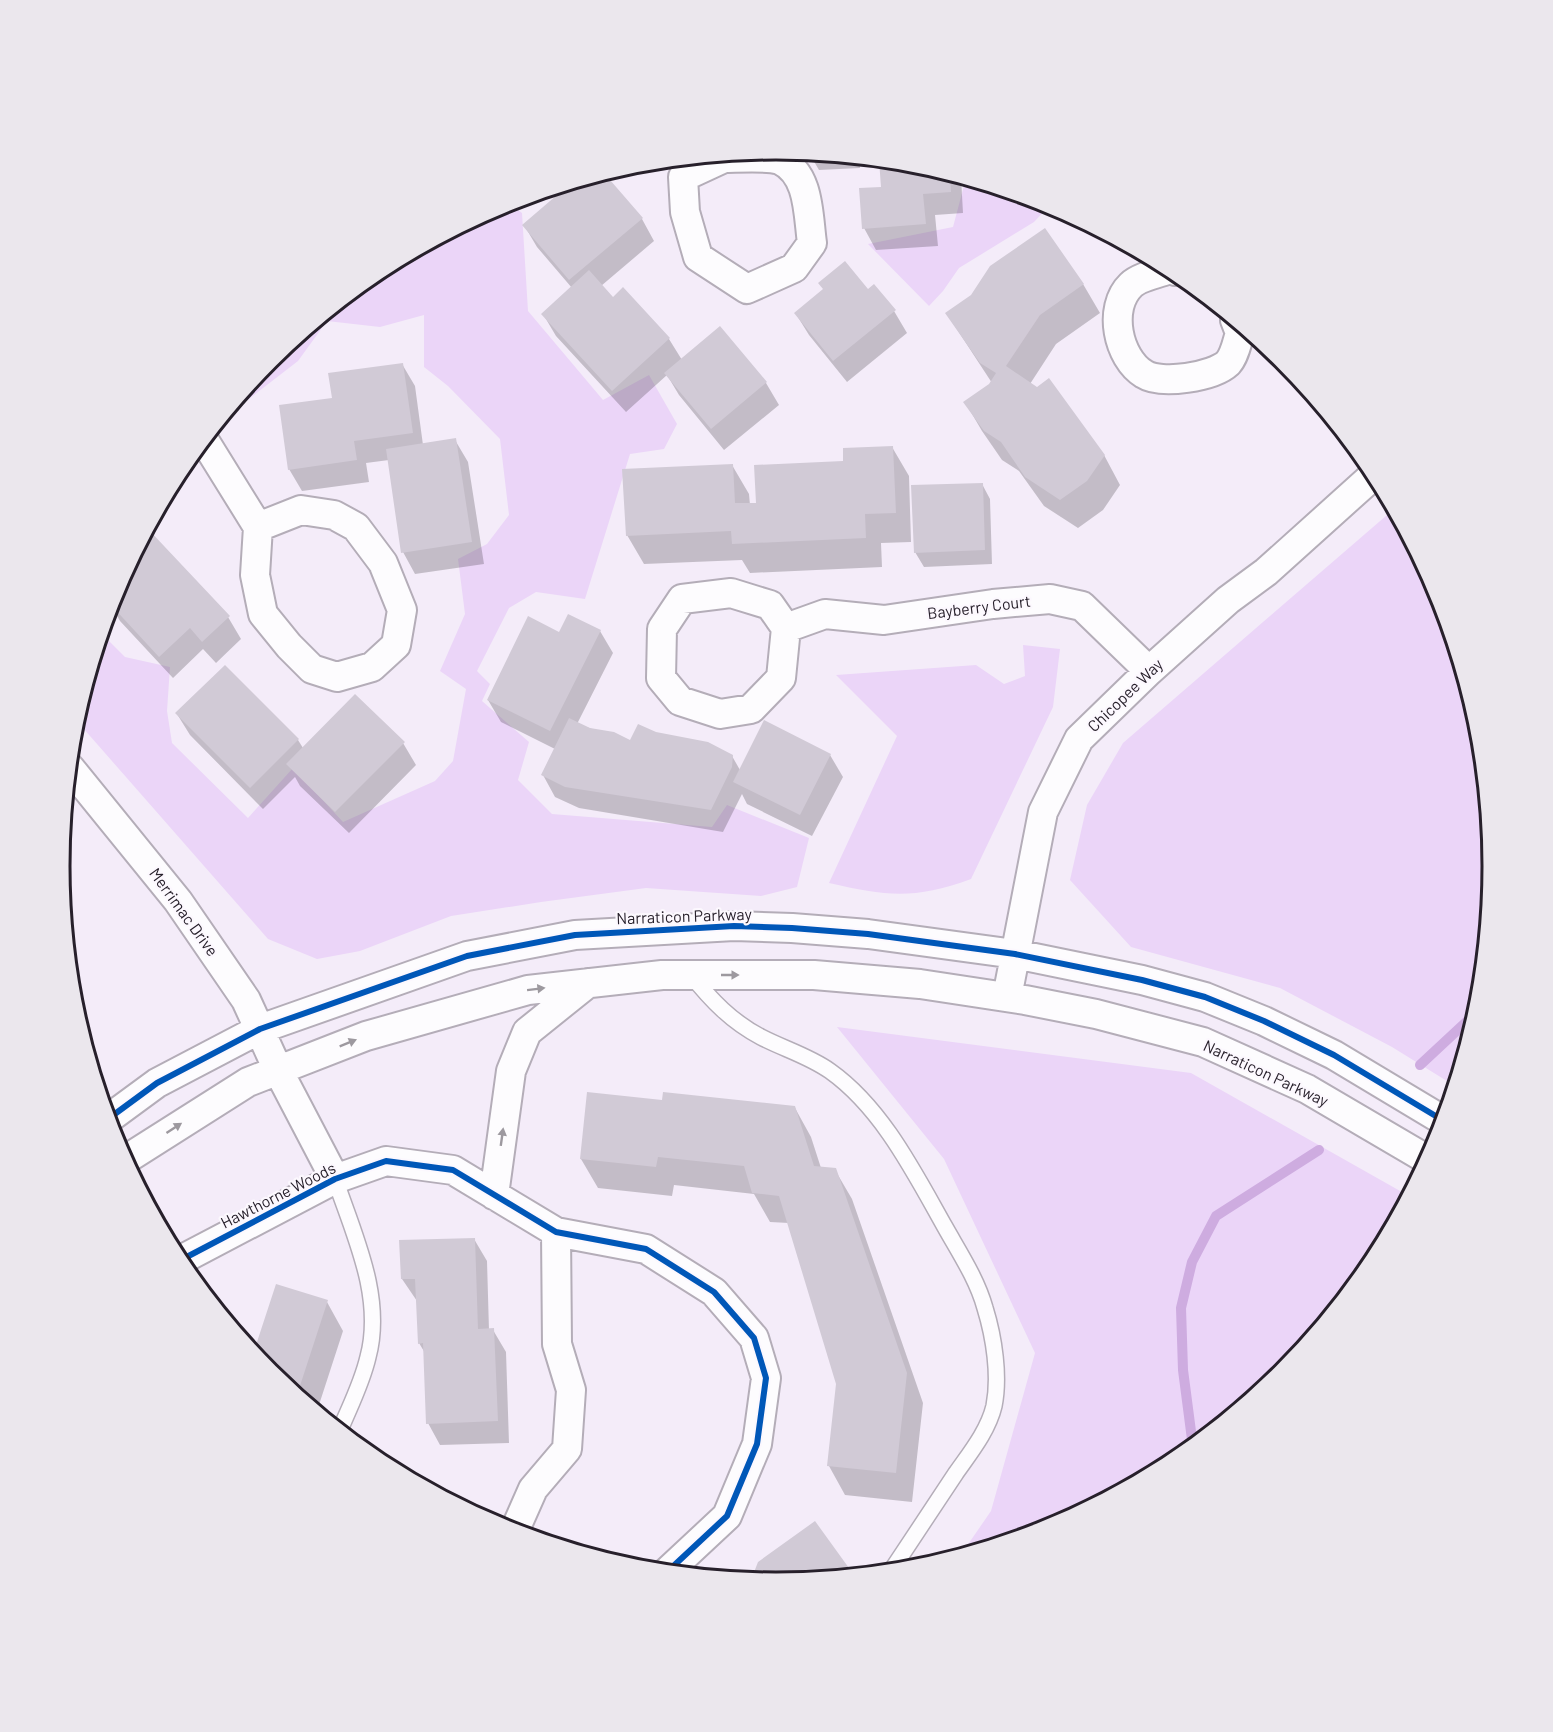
<svg xmlns="http://www.w3.org/2000/svg" width="1553" height="1732" font-family="Barlow,sans-serif">
	<rect width="100%" height="100%" fill="#f4ecf9"/>
	<!-- green -->
	<path fill="#ebd5f8" d="M966 178 1051 204 1034 222 959 268 943 291 929 306 868 244 953 227Z
		M508 202 522 213 528 311 603 400 649 375 677 424 664 449 630 454 585 599 536 592 509 608 477 671 490 684 482 701 529 742 518 780 552 814 712 827 727 805 809 838 797 887 761 896 646 888 541 902 451 916 360 951 317 959 268 939 76 720 102 634 125 657 170 667 167 711 172 743 248 818 293 768 343 822 435 781 453 761 466 689 440 671 465 614 458 559 487 544 509 515 500 439 448 386 424 367V315L380 327 327 321 298 361 249 399 241 395 270 359 379 270Z
		M1394 509 1439 592 1479 727 1493 866 1479 1006 1455 1086 1392 1047 1280 988 1131 947 1070 880 1087 805 1123 743Z
		M1023 645 1060 649 1053 707 971 879C914 900 886 896 829 883L897 736 836 675 976 665 1004 684 1025 676Z
		M837 1027 1191 1073 1409 1196 1372 1264 1283 1373 1174 1462 1050 1528 960 1556 991 1511 1035 1353 944 1159Z"/>
	<!-- shadow -->
	<path fill="#0003" d="M809 153 859 158 860 168 819 170Z
		M881 160 917 163 961 177 963 213 935 215 938 246 876 250 864 228 883 188Z
		M642 219 654 241 601 286 613 299 669 339 682 360 720 328 766 383 779 405 724 450 679 395 667 375 626 412 556 336 543 314 572 288 537 247 524 225Z
		M820 283 868 291 894 311 907 333 847 382 809 335 796 314 824 290Z
		M1083 284 1100 313 1056 344 1030 384 1104 455 1120 485 1103 510 1078 528 1044 506 1019 471 1002 460 982 431 965 402 992 383 947 314Z
		M402 364 415 386 423 445 455 440 468 462 484 564 415 574 403 552 389 460 366 463 369 482 302 491 289 469 334 399Z
		M892 447 909 476 911 542 881 543 882 567 750 573 742 560 644 564 627 535 732 465 749 494 750 505 757 504 845 462Z
		M982 484 990 499 992 564 924 567 915 552Z
		M147 531 228 617 241 639 216 663 203 649 173 678 120 621 111 605 116 590Z
		M600 631 613 653 577 724 631 742 655 733 732 756 740 770 830 755 843 777 812 836 747 804 742 794 723 832 579 808 555 797 543 775 555 749 501 722 488 700 560 634Z
		M225 667 298 740 303 748 403 743 416 765 349 833 300 786 295 777 263 809 190 735 177 714Z
		M663 1101 795 1108 811 1137 821 1168 835 1170 852 1199 923 1403 912 1502 845 1495 829 1466 837 1383 789 1223 770 1222 754 1194 674 1185 672 1196 598 1188 581 1159Z
		M474 1239 487 1261 489 1330H493L506 1352 509 1443 440 1445 428 1423 425 1353 419 1343 417 1301 402 1279 401 1241Z
		M327 1302 343 1331 317 1411 270 1372 242 1338 258 1344Z
		M759 1563 852 1575 776 1582 752 1580Z"/>
	<g fill="none" stroke-linecap="round" stroke-linejoin="round">
		<!-- stream -->
		<path stroke="#ceace0" stroke-width="10" d="M1420 1065 1478 1011
			M1193 1447 1183 1370 1181 1308 1192 1262 1216 1216 1319 1150"/>
	</g>
	<!-- building -->
	<path fill="#d1cad6" d="M879 160 917 163 950 174 951 192 923 194 926 224 862 229 859 188 881 187Z
		M604 173 643 218 569 280 522 225 571 183Z
		M1045 228 1084 284 1040 315 1006 366 1037 387 1049 378 1105 455 1087 481 1060 500 1025 477 1001 442 984 431 963 402 989 384 996 373 980 363 945 313 971 295 990 266Z
		M845 261 868 289 874 284 896 310 833 361 794 313 823 289 818 283Z
		M589 270 613 297 623 287 670 338 612 391 541 314Z
		M720 326 767 382 711 429 664 373Z
		M403 363 413 433 354 441 357 460 288 470 279 405 332 398 328 373Z
		M456 438 472 542 401 553 386 449Z
		M893 446 896 513 865 514 866 538 732 544 731 531 626 536 622 469 733 464 735 503H756L754 465 843 461V448Z
		M983 483 985 550 914 553 911 485Z
		M148 529 230 616 202 642 190 628 159 657 111 605 115 591Z
		M568 614 601 630 550 731 487 700 528 616 559 632Z
		M225 665 299 739 250 788 175 713Z
		M355 694 405 742 335 812 286 764Z
		M569 718 590 728 614 732 630 740 638 724 656 732 708 742 733 755 732 767 711 810 565 787 541 775Z
		M764 720 831 754 800 815 733 782Z
		M587 1092 662 1100 663 1092 795 1106 814 1166 836 1168 907 1373 896 1473 827 1466 836 1384 779 1196 752 1193 744 1166 658 1157 656 1167 580 1159Z
		M475 1238 478 1329 494 1328 498 1421 426 1424 423 1343 418 1344 415 1279H401L399 1240Z
		M276 1284 328 1300 297 1395 270 1372 240 1336 257 1342Z
		M815 1521 854 1575 776 1582 751 1580 758 1562Z"/>
	<g fill="none" stroke-linecap="round" stroke-linejoin="round">
		<!-- lane casing -->
		<g stroke="#b4adb8" stroke-width="18">
			<path id="lane" d="M691 975C711 1000 732 1022 761 1037 784 1049 809 1056 830 1071 882 1108 914 1172 945 1227 959 1252 977 1279 985 1308 994 1337 1000 1376 994 1406 988 1431 970 1453 956 1473 934 1506 912 1539 891 1571
				M335 1179C354 1235 384 1297 368 1357 362 1383 350 1406 340 1430"/>
		</g>
		<!-- street casing -->
		<g stroke="#b4adb8" stroke-width="32">
			<path id="street" d="M724 158C737 158 769 156 780 160 810 174 808 215 812 243L794 268 747 289 698 257 685 212 683 177Z
				M1175 271 1170 269C1159 273 1139 277 1131 285 1107 308 1118 358 1144 374 1161 385 1213 377 1228 363 1235 355 1237 342 1240 333L1235 320
				M204 440 258 527 255 575 263 614 289 646 312 669 337 677 372 667 396 645 402 610 383 563 356 527 334 515 301 510 258 527
				M786 628 781 678 751 709 720 714 680 701 661 678 662 629 682 599 731 593 770 605 786 628 825 614 884 620 993 604 1050 599 1082 606 1149 671
				M70 768 178 901 246 1000 278 1070 335 1179
				M1007 997 1043 812 1079 739 1149 671 1228 600 1266 572 1375 474
				M108 1119 157 1083 260 1029 467 956 575 935 734 926 792 928 868 934 1015 954 1142 980 1205 997 1264 1021 1334 1055 1444 1121
				M125 1160 248 1082 366 1036 528 990 662 975H814L920 984 1025 1000 1096 1014 1203 1042 1307 1089 1428 1160
				M494 1195 511 1071 527 1032 588 983
				M179 1261 335 1179 386 1161 453 1170 556 1232 646 1249 714 1292 754 1338 766 1378 757 1444 727 1516 667 1572
				M514 1532 533 1489 567 1449 571 1390 557 1344 556 1232"/>
		</g>
		<!-- lane -->
		<use href="#lane" stroke="#fdfcfe" stroke-width="15"/>
		<!-- street -->
		<use href="#street" stroke="#fdfcfe" stroke-width="28"/>
		<!-- cycleway casing -->
		<g stroke="#fcf8fe" stroke-width="10">
			<path id="cycleway" d="M108 1119 157 1083 260 1029 467 956 575 935 734 926 792 928 868 934 1015 954 1142 980 1205 997 1264 1021 1334 1055 1444 1121
				M179 1261 335 1179 386 1161 453 1170 556 1232 646 1249 714 1292 754 1338 766 1378 757 1444 727 1516 667 1572"/>
		</g>
		<!-- cycleway -->
		<use href="#cycleway" stroke="#0057b8" stroke-width="6"/>
	</g>
	<!-- one-way arrows -->
	<defs><path id="oneway-solid" d="M-6-.8H1V-3.2L6.5 0L1 3.2V.8H-6Z" transform="scale(1.5)"/></defs>
	<g fill="#9d999f">
		<use href="#oneway-solid" transform="translate(730 975)"/>
		<use href="#oneway-solid" transform="translate(536 989) rotate(-7)"/>
		<use href="#oneway-solid" transform="translate(348 1043) rotate(-22)"/>
		<use href="#oneway-solid" transform="translate(174 1128) rotate(-33)"/>
		<use href="#oneway-solid" transform="translate(502 1137) rotate(-82)"/>
	</g>
	<g text-anchor="middle" stroke-width="4.5" stroke-linejoin="round" paint-order="stroke">
		<!-- street labels -->
		<g font-size="16" fill="#27202b" stroke="#fcf8fe">
			<text transform="translate(979 607) rotate(-7)" y="6">Bayberry Court</text>
			<text transform="translate(1125 695) rotate(-44)" y="6">Chicopee Way</text>
			<text transform="translate(184 912) rotate(54)" y="6">Merrimac Drive</text>
			<text transform="translate(684 916) rotate(-2)" y="6">Narraticon Parkway</text>
			<text transform="translate(1266 1073) rotate(25)" y="6">Narraticon Parkway</text>
			<text transform="translate(278 1195) rotate(-27)" y="6">Hawthorne Woods</text>
		</g>
	</g>
	<!-- crop -->
	<path d="M0 0H1553V1732H0ZM70 866a706 706 0 1 1 1412 0a706 706 0 1 1-1412 0Z" fill="#ebe7ed" fill-rule="evenodd"/>
	<path fill="none" stroke="#27202b" stroke-width="3" d="M70 866a706 706 0 1 1 1412 0a706 706 0 1 1-1412 0Z"/>
</svg>
